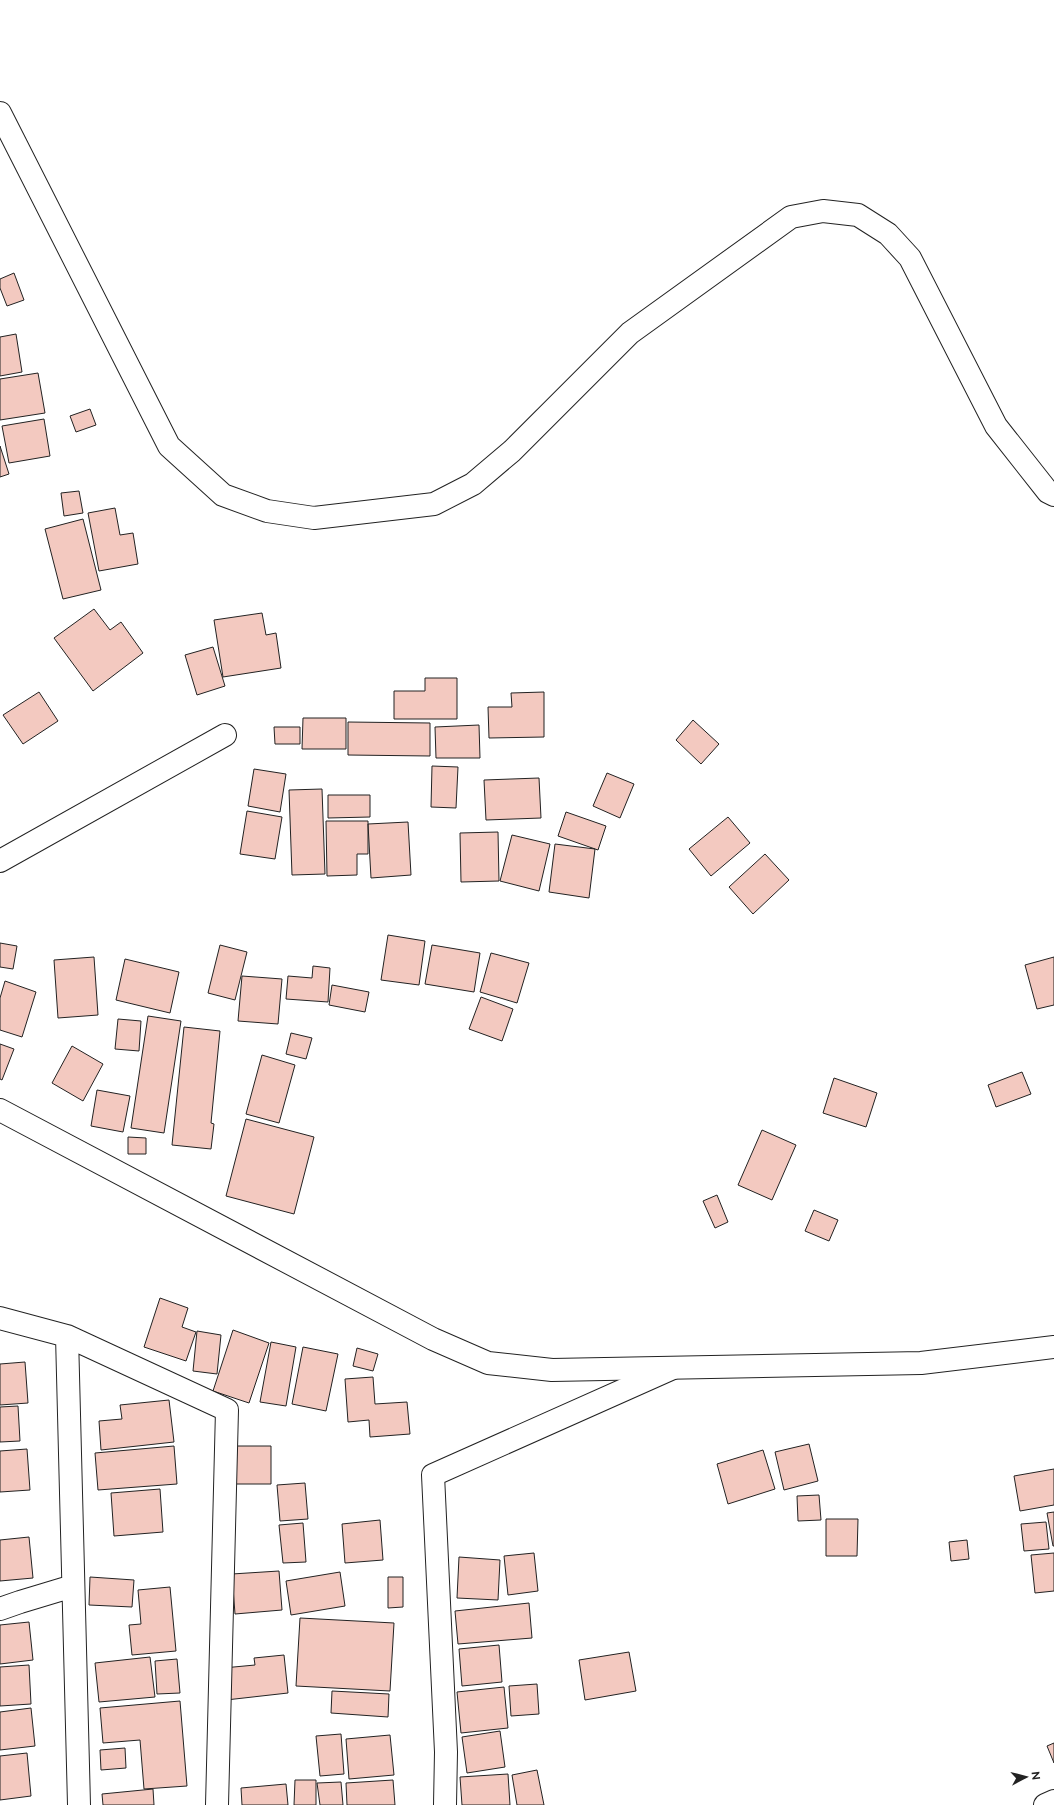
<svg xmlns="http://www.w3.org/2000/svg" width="1054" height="1805" font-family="Raleway,sans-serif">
	<rect width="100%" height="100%" fill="#fff"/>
	<!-- building -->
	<path fill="#f3c9c0" stroke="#222" d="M14 273 24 300 7 306 0 288V279Z
		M16 334 22 372 0 376V337Z
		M38 373 45 413 0 420V379Z
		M90 409 96 425 76 432 70 416Z
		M44 419 50 456 9 463 2 426Z
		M0 446 9 474 0 477Z
		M79 491 83 513 64 516 61 493Z
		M115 508 120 535 133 533 138 564 99 571 88 513Z
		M83 519 101 590 63 599 45 529Z
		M94 609 110 630 121 622 143 653 93 691 54 638Z
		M262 613 266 635 276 633 281 668 223 677 214 620Z
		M213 647 225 686 197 695 185 655Z
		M425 678H457V719H394V691H425Z
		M39 692 58 721 23 744 3 715Z
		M544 692V737L489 738 488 707H512L511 693Z
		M303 718H346V749H302Z
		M693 720 719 744 701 764 676 740Z
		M348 722 430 723V756L348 755Z
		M479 725 480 758H436L435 727Z
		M274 727H300V744H275Z
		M432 766 458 767 456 808 431 807Z
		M254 769 286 774 280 812 248 806Z
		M607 773 634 784 620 818 593 806Z
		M539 778 541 818 486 820 484 780Z
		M322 789 325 874 292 875 289 790Z
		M328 795H370V817L328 818Z
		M247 811 282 817 275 859 240 854Z
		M566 812 606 826 598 850 558 836Z
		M728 817 750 843 711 876 689 849Z
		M326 821H368V854H357V875L327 876Z
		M408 822 411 875 371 878 368 824Z
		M498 832 499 881 461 882 460 833Z
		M512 835 550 844 539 891 500 881Z
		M555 844 595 849 589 898 549 892Z
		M765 854 789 880 753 914 729 887Z
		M388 935 425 941 419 985 381 980Z
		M0 943 17 946 13 969 0 967Z
		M220 945 247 952 235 1000 208 993Z
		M432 945 480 953 474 992 425 984Z
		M491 953 529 963 517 1003 480 992Z
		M94 957 98 1015 58 1018 54 960Z
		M1054 957V1005L1037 1009 1025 965Z
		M125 959 179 972 170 1013 116 1000Z
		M313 966 330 968 328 1002 286 999 288 976 312 978Z
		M242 976 282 979 278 1024 238 1021Z
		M5 981 36 992 22 1037 0 1030V998Z
		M332 985 369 992 365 1012 329 1005Z
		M481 997 513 1009 502 1041 469 1029Z
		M148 1016 181 1021 164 1133 131 1128Z
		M118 1019 141 1021 139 1051 115 1049Z
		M184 1027 220 1031 211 1123 214 1124 211 1149 172 1145Z
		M291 1033 312 1038 306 1059 286 1054Z
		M0 1044 14 1049 2 1080 0 1079Z
		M72 1046 103 1064 83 1101 52 1083Z
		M262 1055 295 1065 279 1123 246 1114Z
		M1022 1072 1031 1094 996 1107 988 1085Z
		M834 1078 877 1093 866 1127 823 1113Z
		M97 1090 130 1096 123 1132 91 1126Z
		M246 1119 314 1137 294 1214 226 1196Z
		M762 1130 796 1145 772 1200 738 1185Z
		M128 1137 146 1138V1154H128Z
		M717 1195 728 1222 715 1228 703 1201Z
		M814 1210 838 1220 829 1241 805 1231Z
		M160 1298 188 1308 182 1327 196 1332 186 1361 144 1347Z
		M233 1330 269 1343 249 1403 213 1391Z
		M197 1331 221 1335 217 1374 193 1371Z
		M271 1342 296 1347 286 1406 260 1402Z
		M303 1347 338 1354 326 1411 292 1404Z
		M357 1348 378 1354 373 1371 353 1366Z
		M25 1362 28 1403 0 1405V1364Z
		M373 1377 375 1404 407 1402 410 1434 370 1437 369 1420 348 1422 345 1379Z
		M169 1400 174 1442 101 1450 99 1421 122 1419 120 1405Z
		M18 1406 20 1441 0 1442V1407Z
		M809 1444 818 1481 784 1490 775 1452Z
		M174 1446 177 1484 98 1490 95 1453Z
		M231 1446H271V1484H231Z
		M27 1449 30 1490 0 1492V1451Z
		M763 1450 775 1489 728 1504 717 1464Z
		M1054 1469V1505L1020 1511 1014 1476Z
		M305 1483 308 1519 280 1521 277 1485Z
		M160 1489 163 1532 114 1536 111 1493Z
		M819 1495 821 1520 798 1521 797 1496Z
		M1054 1512V1546H1053L1047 1513Z
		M826 1519H858L857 1556H826Z
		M380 1520 383 1560 345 1563 342 1524Z
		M1046 1522 1049 1549 1024 1551 1021 1524Z
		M303 1523 306 1562 283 1563 279 1525Z
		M29 1537 33 1578 0 1581V1540Z
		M967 1540 969 1559 951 1561 949 1542Z
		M534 1553 538 1591 508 1595 504 1556Z
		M1054 1553V1591L1035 1593 1031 1555Z
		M459 1557 500 1560 498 1600 457 1598Z
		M279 1571 282 1610 235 1614 232 1574Z
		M340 1572 345 1606 291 1615 286 1581Z
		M90 1577 134 1580 132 1607 89 1605Z
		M388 1577H403V1607L388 1608Z
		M170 1587 176 1651 132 1655 129 1625 141 1624 138 1590Z
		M529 1603 532 1638 458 1644 455 1611Z
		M300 1618 394 1623 390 1691 296 1686Z
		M29 1622 33 1660 0 1664V1625Z
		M499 1645 502 1682 462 1686 459 1649Z
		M629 1652 636 1691 585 1700 579 1660Z
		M284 1655 288 1693 226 1700 223 1668 255 1665 254 1658Z
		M150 1657 155 1697 99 1702 95 1663Z
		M177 1659 180 1693 157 1694 155 1661Z
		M29 1665 31 1704 0 1706V1667Z
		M537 1684 539 1714 511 1716 509 1686Z
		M504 1687 508 1728 461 1733 457 1692Z
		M332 1691 389 1694 388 1717 331 1713Z
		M180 1701 187 1786 144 1789 140 1740 103 1743 100 1708Z
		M31 1708 35 1746 0 1750V1712Z
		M500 1731 505 1767 467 1773 462 1737Z
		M341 1734 344 1774 320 1776 316 1736Z
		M390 1735 394 1775 349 1779 346 1739Z
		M1054 1743V1763L1047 1746Z
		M125 1748 126 1768 101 1770 100 1750Z
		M27 1753 31 1796 0 1800V1756Z
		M537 1770 544 1805H517L512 1775Z
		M508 1774 510 1805H462L460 1777Z
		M295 1780H316V1805H294Z
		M393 1780 395 1805H347L346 1783Z
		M341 1782 343 1805H320L317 1783Z
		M286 1784 288 1805H242L241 1788Z
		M153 1789 154 1805H103L102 1794Z"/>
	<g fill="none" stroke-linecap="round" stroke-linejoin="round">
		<!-- street casing -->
		<g stroke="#222" stroke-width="24">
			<path id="street" d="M0 113 169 446 223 495 267 511 314 518 434 504 473 484 512 451 630 333 791 217 823 211 858 215 888 234 910 258 996 426 1048 492 1054 495
				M0 861 225 735
				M0 1318 67 1336 227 1410 217 1805
				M67 1336 79 1805
				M0 1609 20 1602 73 1586
				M445 1805 446 1752 433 1475 673 1368
				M1045 1805 1054 1801"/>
		</g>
		<!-- secondary casing -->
		<g stroke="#222" stroke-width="24">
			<path id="secondary" d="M0 1110 433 1339 488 1363 552 1370 921 1363 1054 1347"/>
		</g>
		<!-- street -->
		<use href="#street" stroke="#fff" stroke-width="22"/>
		<!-- secondary -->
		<use href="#secondary" stroke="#fff" stroke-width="22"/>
	</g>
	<!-- north arrow -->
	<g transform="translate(1026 1777) rotate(83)" stroke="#ffffff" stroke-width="3" paint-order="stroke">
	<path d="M0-3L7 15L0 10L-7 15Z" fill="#222222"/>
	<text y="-6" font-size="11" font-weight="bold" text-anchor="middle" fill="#222222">N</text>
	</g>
</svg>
